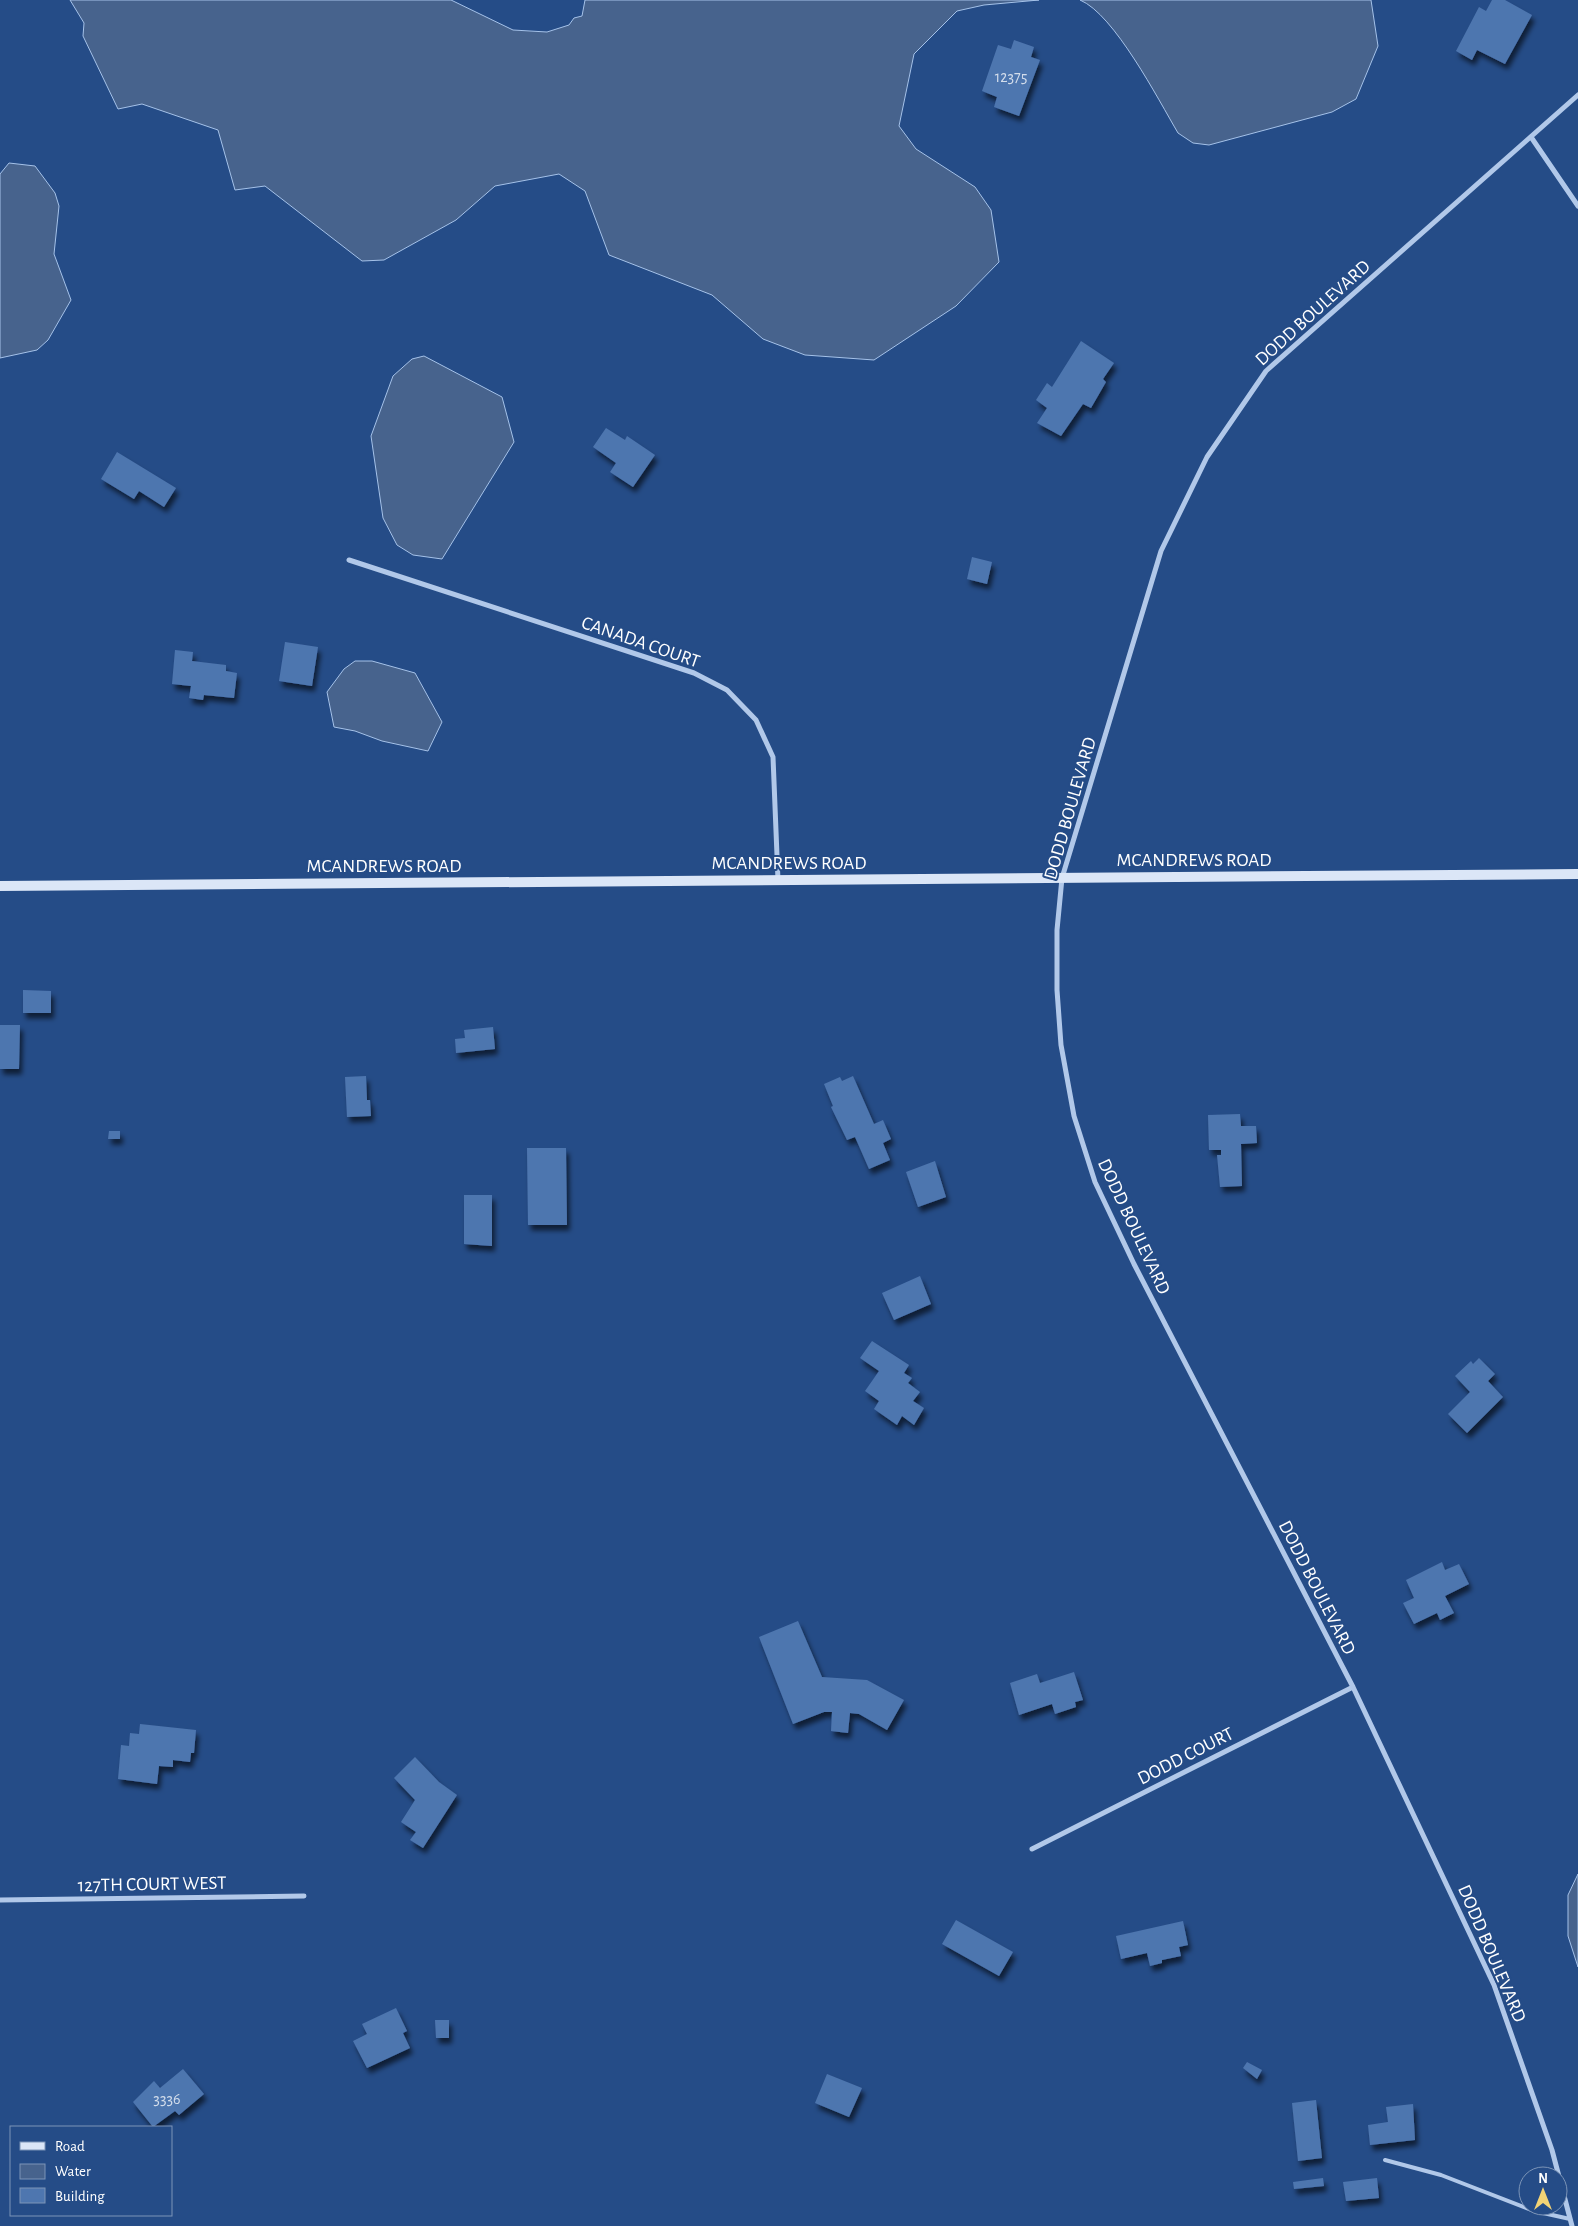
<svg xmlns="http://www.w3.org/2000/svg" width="1578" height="2226" font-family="'Alegreya Sans',sans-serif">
	<defs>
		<filter id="shadow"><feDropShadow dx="3" dy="5.5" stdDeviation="2.5" flood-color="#0009"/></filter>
	</defs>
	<rect width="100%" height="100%" fill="#254c87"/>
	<!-- water -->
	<path fill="#47638d" stroke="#a5c2e9" d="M70 0H451L513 30 547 32 569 25 574 18 582 16 585 0H1039L984 5 957 11 914 54 899 126 916 149 975 187 991 210 999 262 956 306 874 360 805 355 763 339 712 295 609 255 585 191 559 174 495 186 456 220 384 260 362 261 265 186 235 190 218 130 142 104 118 109 83 36 84 23Z
		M1080 0H1371L1378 46 1356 99 1332 112 1209 145 1193 143 1178 133C1158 99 1114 14 1080 0Z
		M9 163 35 166 55 193 59 206 54 254 71 300 48 340 37 350 0 358V174Z
		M424 356 502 397 514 442 442 559 413 555 397 545 383 518 371 436 393 376 412 359Z
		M355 661H372L415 673 442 722 428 751 382 741 355 731 334 727 327 692 344 669Z
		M1578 1874V1967L1568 1936V1895Z"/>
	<!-- building -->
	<path fill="#4e76af" filter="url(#shadow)" d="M1492 0H1505L1532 15 1505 64 1477 50 1472 60 1456 51 1479 7 1486 11Z
		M1014 40 1034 47 1031 57 1040 60 1019 116 994 107 997 97 982 91 998 45 1011 49Z
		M1081 341 1114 363 1103 379 1106 382 1091 408 1083 404 1061 436 1037 423 1047 408 1036 400 1047 383 1052 387Z
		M606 428 625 440 627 436 655 455 633 487 610 472 616 463 593 447Z
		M117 452 176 488 164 507 139 491 134 499 101 479Z
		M972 557 992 562 987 584 967 579Z
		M285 642 318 647 312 686 279 681Z
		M175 650 193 652 192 661 226 665V671L237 673 234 698 204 695 203 700 189 698 191 686 172 684Z
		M23 990 51 991V1013H23Z
		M0 1025H20L19 1069H0Z
		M493 1027 495 1049 456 1053 455 1039 465 1038 464 1030Z
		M366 1076 367 1100H370L371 1116 347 1117 345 1077Z
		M853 1076 874 1124 883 1120 891 1139 883 1143 890 1160 869 1169 855 1137 847 1140 831 1107 833 1106 824 1084 840 1077 842 1081Z
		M1240 1114 1241 1126H1256L1257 1143 1241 1144 1242 1186 1220 1187 1217 1155H1221V1150H1209L1208 1115Z
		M109 1131H120V1139H108Z
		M527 1148H566L567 1225H528Z
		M935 1161 946 1197 918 1207 906 1172Z
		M464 1195H492V1246L464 1244Z
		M920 1276 931 1304 894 1320 882 1293Z
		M872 1341 909 1365 904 1373 912 1378 908 1383 920 1392 913 1401 924 1408 914 1425 902 1416 897 1425 874 1409 879 1401 865 1391 879 1371 860 1358Z
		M1479 1358 1495 1374 1488 1381 1503 1397 1467 1433 1448 1414 1470 1392 1455 1376 1471 1361 1473 1364Z
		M1442 1562 1445 1570 1459 1564 1469 1584 1445 1596 1454 1613 1440 1620 1437 1613 1414 1624 1403 1603 1414 1598 1406 1580Z
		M798 1621 822 1677 867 1680 904 1700 887 1730 859 1714 850 1713 848 1733 831 1731 832 1712H824L793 1724 759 1637Z
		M1074 1672 1083 1700 1075 1702 1076 1707 1055 1714 1052 1704 1019 1715 1010 1683 1037 1674 1040 1683Z
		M140 1724 196 1730 194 1753H191L190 1762 173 1760V1767L159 1766 157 1784 118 1779 121 1745 129 1746 130 1733 139 1734Z
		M415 1757 439 1782 457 1795 423 1848 410 1840 416 1832 401 1822 415 1800 394 1778Z
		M956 1920 1013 1952 999 1976 942 1944Z
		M1183 1921 1188 1945 1179 1947 1181 1956 1162 1960V1963L1150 1966 1147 1953 1121 1959 1116 1936Z
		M396 2008 407 2031 403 2033 410 2048 367 2068 353 2041 367 2034 362 2024Z
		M435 2020H449V2038H436Z
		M1247 2062 1262 2070 1257 2079 1243 2068Z
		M183 2069 204 2094 179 2115 175 2111 153 2127 133 2102 154 2081 160 2088Z
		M827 2074 862 2088 849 2117 815 2103Z
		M1316 2100 1322 2158 1298 2161 1292 2103Z
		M1413 2104 1415 2140 1370 2145 1368 2125 1388 2122 1386 2107Z
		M1323 2178 1324 2186 1294 2189 1293 2182Z
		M1377 2178 1379 2198 1346 2201 1343 2182Z"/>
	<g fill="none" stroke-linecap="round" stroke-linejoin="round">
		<!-- service -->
		<path stroke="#b1c8e9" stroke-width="4" d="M1385 2160 1441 2175 1534 2211 1570 2219"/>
		<!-- minor -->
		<path stroke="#b1c8e9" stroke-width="5" d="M1531 137 1578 206
			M349 560 694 673 727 690 756 720 773 757 778 880
			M1032 1849 1353 1687
			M0 1900 304 1896
			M1572 2226 1552 2150 1494 1985 1353 1687 1134 1264 1095 1182 1074 1116 1061 1045 1057 990V930L1062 878 1161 551 1207 457 1266 371 1578 95"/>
		<!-- secondary -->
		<path stroke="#dbe6f7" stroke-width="10" d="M0 886 1578 874"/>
	</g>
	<g text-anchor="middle" stroke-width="4" stroke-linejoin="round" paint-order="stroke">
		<!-- number labels -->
		<g font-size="16" fill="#d3ddeb">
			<text x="1011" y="82">12375</text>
			<text x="167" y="2104">3336</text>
		</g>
		<!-- street labels -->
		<g font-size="19" fill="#fff" stroke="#254c87">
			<text transform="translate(1312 312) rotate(-42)" y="7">DODD BOULEVARD</text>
			<text transform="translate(641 641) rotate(19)" y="7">CANADA COURT</text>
			<text transform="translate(1069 808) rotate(-74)" y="7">DODD BOULEVARD</text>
			<text x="1194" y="866">MCANDREWS ROAD</text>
			<text x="789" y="869">MCANDREWS ROAD</text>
			<text x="384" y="872">MCANDREWS ROAD</text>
			<text transform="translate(1135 1226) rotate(65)" y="7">DODD BOULEVARD</text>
			<text transform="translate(1318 1587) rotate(63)" y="7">DODD BOULEVARD</text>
			<text transform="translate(1185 1755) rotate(-27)" y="7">DODD COURT</text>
			<text transform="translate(152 1883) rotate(-1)" y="7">127TH COURT WEST</text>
			<text transform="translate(1493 1953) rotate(67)" y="7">DODD BOULEVARD</text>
		</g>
	</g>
	<!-- legend -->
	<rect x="10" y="2126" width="162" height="90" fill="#254c87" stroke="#7c94b7"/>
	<rect x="20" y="2142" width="25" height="8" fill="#dbe6f7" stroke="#7c94b7"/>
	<text x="55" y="2151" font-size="15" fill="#ffffff">Road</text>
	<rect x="20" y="2164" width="25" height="15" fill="#47638d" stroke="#7c94b7"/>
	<text x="55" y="2176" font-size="15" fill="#ffffff">Water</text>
	<rect x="20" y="2188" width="25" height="15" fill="#4e76af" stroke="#7c94b7"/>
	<text x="55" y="2201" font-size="15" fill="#ffffff">Building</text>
	<!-- north arrow -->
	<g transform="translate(1543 2191)"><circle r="24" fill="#254c87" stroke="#7c94b7"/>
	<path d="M0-4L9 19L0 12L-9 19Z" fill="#f2d375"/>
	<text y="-8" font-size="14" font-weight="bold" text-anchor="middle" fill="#ffffff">N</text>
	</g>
</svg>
